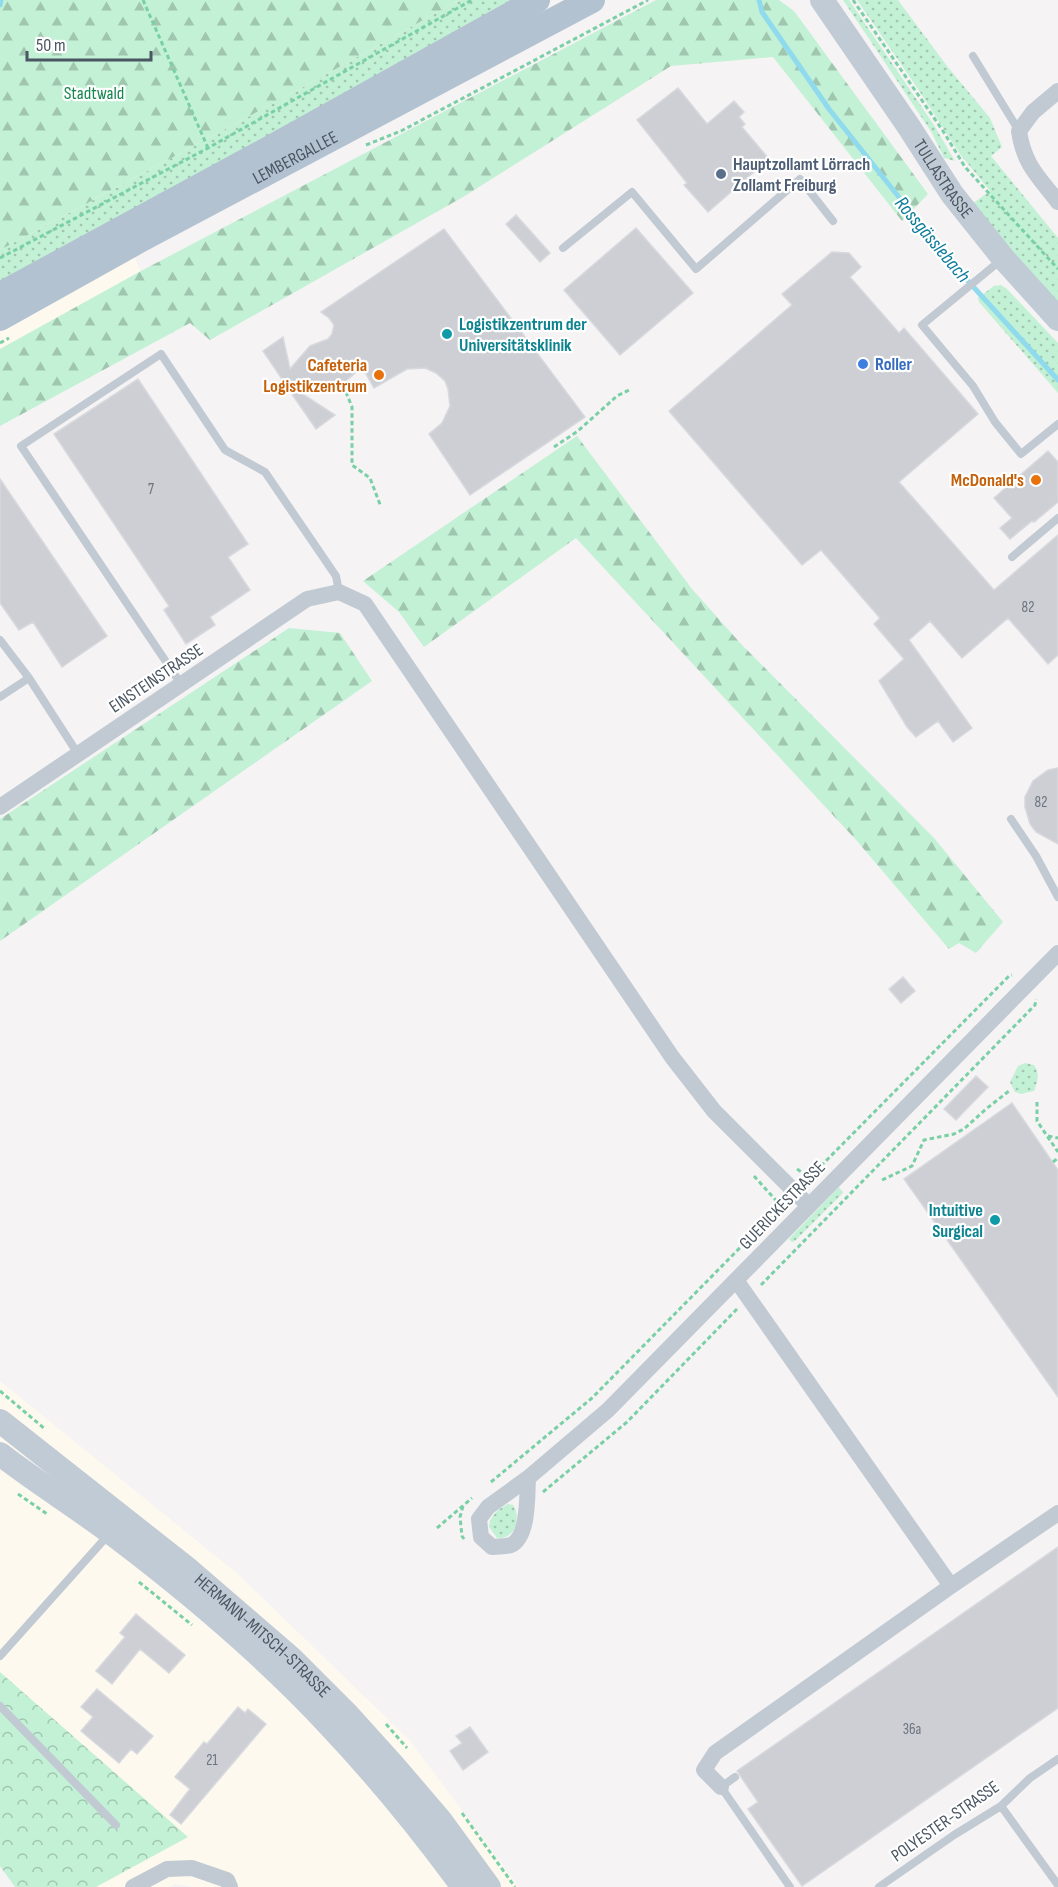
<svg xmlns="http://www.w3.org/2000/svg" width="1058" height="1887" font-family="'Sofia Sans Condensed',sans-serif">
	<defs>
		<pattern id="grass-dots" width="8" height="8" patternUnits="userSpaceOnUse" patternTransform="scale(1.5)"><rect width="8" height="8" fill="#c3f1d5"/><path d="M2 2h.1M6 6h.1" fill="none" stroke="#a0c6b0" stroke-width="1.8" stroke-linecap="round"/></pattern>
		<pattern id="forest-firs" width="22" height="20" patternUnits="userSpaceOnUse" patternTransform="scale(1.5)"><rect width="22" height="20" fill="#c3f1d5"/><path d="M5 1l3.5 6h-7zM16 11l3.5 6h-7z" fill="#a0c6b0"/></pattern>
		<pattern id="park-crowns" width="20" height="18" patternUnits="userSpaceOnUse" patternTransform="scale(1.5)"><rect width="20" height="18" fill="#c3f1d5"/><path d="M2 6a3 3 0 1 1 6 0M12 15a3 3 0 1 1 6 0" fill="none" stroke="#a0c6b0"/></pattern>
	</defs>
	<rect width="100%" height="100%" fill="#f5f3f3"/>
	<!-- commercial -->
	<path fill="#fdf9ef" d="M116 221 141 271 0 349V284Z
		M0 1381 239 1575 366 1698 411 1742 519 1887H195L175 1884 169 1887H96L188 1837 0 1672Z"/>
	<!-- grass -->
	<path fill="url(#grass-dots)" d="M459 0H516L0 284V250L307 85Z
		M843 0H849L934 125 955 161 944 158 932 133Z
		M857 0H898L947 66 990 118 1002 147 991 156 1058 238V308L972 204 990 191 960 154 916 86Z
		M1001 285 1007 289 1058 343V393L979 302 978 298 994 286Z
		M1025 1063 1034 1065C1040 1073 1038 1081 1034 1091L1021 1094 1015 1092 1010 1082 1018 1066Z
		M839 1187 843 1193 795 1241 792 1242 789 1239Z
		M508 1504 513 1505C522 1519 514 1540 497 1538L489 1527C490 1516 498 1509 508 1504Z"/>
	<!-- forest -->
	<path fill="url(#forest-firs)" d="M0 0H459L307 85 0 250Z
		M656 0H779L794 11 928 194 902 221 773 57 671 66 463 197 210 340 190 323 0 426V349L141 271Z
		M577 436 692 589 741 644 934 838 1003 922 976 953 959 943 949 949 857 841 576 538 424 647 399 612 363 581Z
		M289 628 340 633 372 681 0 941V819Z"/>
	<!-- park -->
	<path fill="url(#park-crowns)" d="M0 1672 188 1837 96 1887H15L0 1866Z"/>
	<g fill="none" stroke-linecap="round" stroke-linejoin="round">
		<!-- stream -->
		<path stroke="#90daee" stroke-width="5" d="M759 0 762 12 829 109 948 259 1058 380
			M0 5 1 0"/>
	</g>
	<!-- building -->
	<path fill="#cdcfd5" stroke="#d7d9de" stroke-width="1.5" d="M678 88 707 124 734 101 744 112 739 117 745 124 742 127 769 159 708 212 684 185 687 183 637 120Z
		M516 215 550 253 540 262 506 224Z
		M636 228 693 293 620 355 564 290Z
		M444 229 585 417 470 495 429 434 442 423 450 406 448 389 445 381 436 373 425 368 407 369 374 388 362 367 340 386 298 391 335 415 316 429 287 387 271 392 282 379 263 351 283 337 290 369 310 346 328 339 332 334 334 325 329 318 321 312Z
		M832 252 849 253 861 267 850 277 899 333 904 328 978 414 899 482 994 590 1058 535V655L1048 664 1008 618 962 658 930 621 909 640 972 728 953 742 938 721 916 737 907 727 879 681 904 659 874 624 880 618 821 550 802 565 669 411 792 305 782 294Z
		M138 379 248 544 228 557 250 590 210 617 215 625 186 644 164 610 169 606 54 434Z
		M1048 451 1058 462V502L1034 522 1032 521 1010 539 1000 528 1012 518 994 498Z
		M0 479 107 636 62 667 33 622 19 630 0 603Z
		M1058 768V844L1036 832 1030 824 1025 807V797L1033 781 1048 770Z
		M903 977 915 991 901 1003 889 989Z
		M976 1076 988 1087 956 1120 944 1109Z
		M1012 1103 1058 1170V1397L904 1179Z
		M1058 1547V1708L802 1886 748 1809 758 1802 737 1771Z
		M136 1614 185 1655 169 1673 140 1649 112 1684 96 1671 125 1637 120 1633Z
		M97 1689 153 1736 137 1754 131 1749 119 1763 81 1731 93 1717 81 1707Z
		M238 1707 245 1713 248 1709 266 1724 181 1824 170 1815 190 1789 175 1777 204 1742 207 1744Z
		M470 1727 488 1752 463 1770 450 1751 462 1743 456 1736Z"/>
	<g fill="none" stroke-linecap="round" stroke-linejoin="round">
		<!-- path -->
		<path stroke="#7ad0a6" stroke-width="3" stroke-dasharray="4.5 3" stroke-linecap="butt" d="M143 0 208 148
			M853 0 943 131 965 167 1058 269
			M366 145 401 131 648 0
			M0 258 208 148 472 0
			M0 343 9 338
			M343 385 352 407V465L370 478 381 507
			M554 447 578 431 617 396 631 389
			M1037 1102V1121L1058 1152
			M1048 1136 1058 1138
			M1053 1162 1058 1158
			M797 1169 809 1177
			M754 1176 781 1206
			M882 1180 912 1166 924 1140 954 1134 964 1129 986 1109 1009 1091
			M805 1182 1009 976 1012 975
			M761 1285 1035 1005 1036 999
			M0 1391 45 1429
			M491 1482 592 1398 784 1203
			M543 1492 627 1422 737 1309
			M18 1494 47 1514
			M463 1506 460 1517 462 1536 464 1539
			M437 1528 472 1498
			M139 1582 192 1625
			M386 1724 407 1748
			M462 1813 515 1887"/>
		<!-- lane -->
		<path stroke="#c1cad2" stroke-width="8" d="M973 56 1019 131
			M563 248 632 192 696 269 800 179 833 221
			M1001 260 922 325 973 386 995 422 1021 454 1058 424
			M1012 557 1058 518
			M0 640 29 678
			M181 684 21 446 161 354 225 450 265 472 336 576 339 592
			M0 697 29 678 78 754
			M1011 819 1036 856 1058 897
			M0 1656 110 1533
			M0 1706 116 1825
			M735 1777 721 1787 790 1887
			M1001 1806 1058 1885
			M879 1887 954 1835 1001 1806 1030 1778 1058 1759"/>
		<!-- street -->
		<path stroke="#c1cad2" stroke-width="16" d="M1058 91 1033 112 1019 131C1024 165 1038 176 1058 202
			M0 807 307 599 339 592 365 604 672 1057 714 1111 808 1205
			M736 1280 951 1586
			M528 1478C527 1495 529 1537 511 1545 506 1547 498 1546 492 1547L481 1537 479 1519 488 1507 528 1478 608 1410 1058 953
			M721 1787 704 1770 715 1753 951 1586 1058 1513
			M133 1887 167 1869 192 1868 227 1880 230 1887"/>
		<!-- secondary -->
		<g stroke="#c1cbd6" stroke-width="24">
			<path id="s1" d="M822 0 909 127 952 194 1003 258 1058 319"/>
			<path id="s2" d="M0 1421 189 1570 291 1658 348 1715 394 1766 441 1821 489 1887"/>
			<path d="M0 1454C36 1482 75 1506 111 1533 188 1591 264 1655 330 1726 378 1777 422 1831 463 1887"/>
		</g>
		<!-- primary -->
		<g stroke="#b3c2d1" stroke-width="26">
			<path d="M0 295 271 148 537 0"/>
			<path id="s3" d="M0 318 143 238 592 0"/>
		</g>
	</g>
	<!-- markers -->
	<circle fill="#5c6f8a" stroke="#fff" stroke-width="2" cx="721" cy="174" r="6"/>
	<g fill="#0f9aa8" stroke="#fff" stroke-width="2">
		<circle cx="447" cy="334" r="6"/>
		<circle cx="995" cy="1220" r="6"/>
	</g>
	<circle fill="#3f7fe0" stroke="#fff" stroke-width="2" cx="863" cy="364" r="6"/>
	<g fill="#e8710a" stroke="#fff" stroke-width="2">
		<circle cx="379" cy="375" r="6"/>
		<circle cx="1036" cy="480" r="6"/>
	</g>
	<g text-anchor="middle" stroke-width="4.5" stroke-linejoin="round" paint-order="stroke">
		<!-- number labels -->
		<g font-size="15" fill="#6b747e">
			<text x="151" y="494">7</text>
			<text x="1028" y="612">82</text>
			<text x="1041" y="807">82</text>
			<text x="912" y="1734">36a</text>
			<text x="212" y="1765">21</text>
		</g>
		<!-- park labels -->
		<g font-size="18" fill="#17864f" stroke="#fff">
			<text x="94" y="99">Stadtwald</text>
		</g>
		<!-- street labels -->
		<g font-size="18" fill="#4a5661" stroke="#fff">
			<text dy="6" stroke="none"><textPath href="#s3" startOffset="336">LEMBERGALLEE</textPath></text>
			<text dy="6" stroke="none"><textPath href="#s1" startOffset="216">TULLASTRASSE</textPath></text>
			<text transform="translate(156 678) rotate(-34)" y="6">EINSTEINSTRASSE</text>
			<text transform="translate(782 1205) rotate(-46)" y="6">GUERICKESTRASSE</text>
			<text dy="6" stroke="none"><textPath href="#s2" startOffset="339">HERMANN-MITSCH-STRASSE</textPath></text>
			<text transform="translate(945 1821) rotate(-35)" y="6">POLYESTER-STRASSE</text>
		</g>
		<!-- service labels -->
		<g font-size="18" font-weight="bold" fill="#4e5e75" stroke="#fff" text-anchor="start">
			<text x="733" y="170">Hauptzollamt Lörrach<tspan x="733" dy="21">Zollamt Freiburg</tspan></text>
		</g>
		<!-- culture labels -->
		<g font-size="18" font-weight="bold" fill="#0d838f" stroke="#fff" text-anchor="start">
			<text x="459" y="330">Logistikzentrum der<tspan x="459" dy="21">Universitätsklinik</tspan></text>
			<text x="983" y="1216" text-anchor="end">Intuitive<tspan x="983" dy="21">Surgical</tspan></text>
		</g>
		<!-- shop labels -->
		<g font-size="18" font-weight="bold" fill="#366cbe" stroke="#fff" text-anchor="start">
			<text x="875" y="370">Roller</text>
		</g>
		<!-- food labels -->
		<g font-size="18" font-weight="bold" fill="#c56008" stroke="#fff" text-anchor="end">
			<text x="367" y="371">Cafeteria<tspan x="367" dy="21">Logistikzentrum</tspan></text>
			<text x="1024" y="486">McDonald's</text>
		</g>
		<!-- water labels -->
		<g font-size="20" font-style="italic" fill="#0c7c9b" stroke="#fff">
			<text transform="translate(933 239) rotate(50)" y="7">Rossgässlebach</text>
		</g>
	</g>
	<!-- scale -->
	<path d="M27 51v9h124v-9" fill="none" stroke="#4a5661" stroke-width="3"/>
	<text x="36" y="51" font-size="18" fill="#4a5661" stroke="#ffffff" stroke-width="4.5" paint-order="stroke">50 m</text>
</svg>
